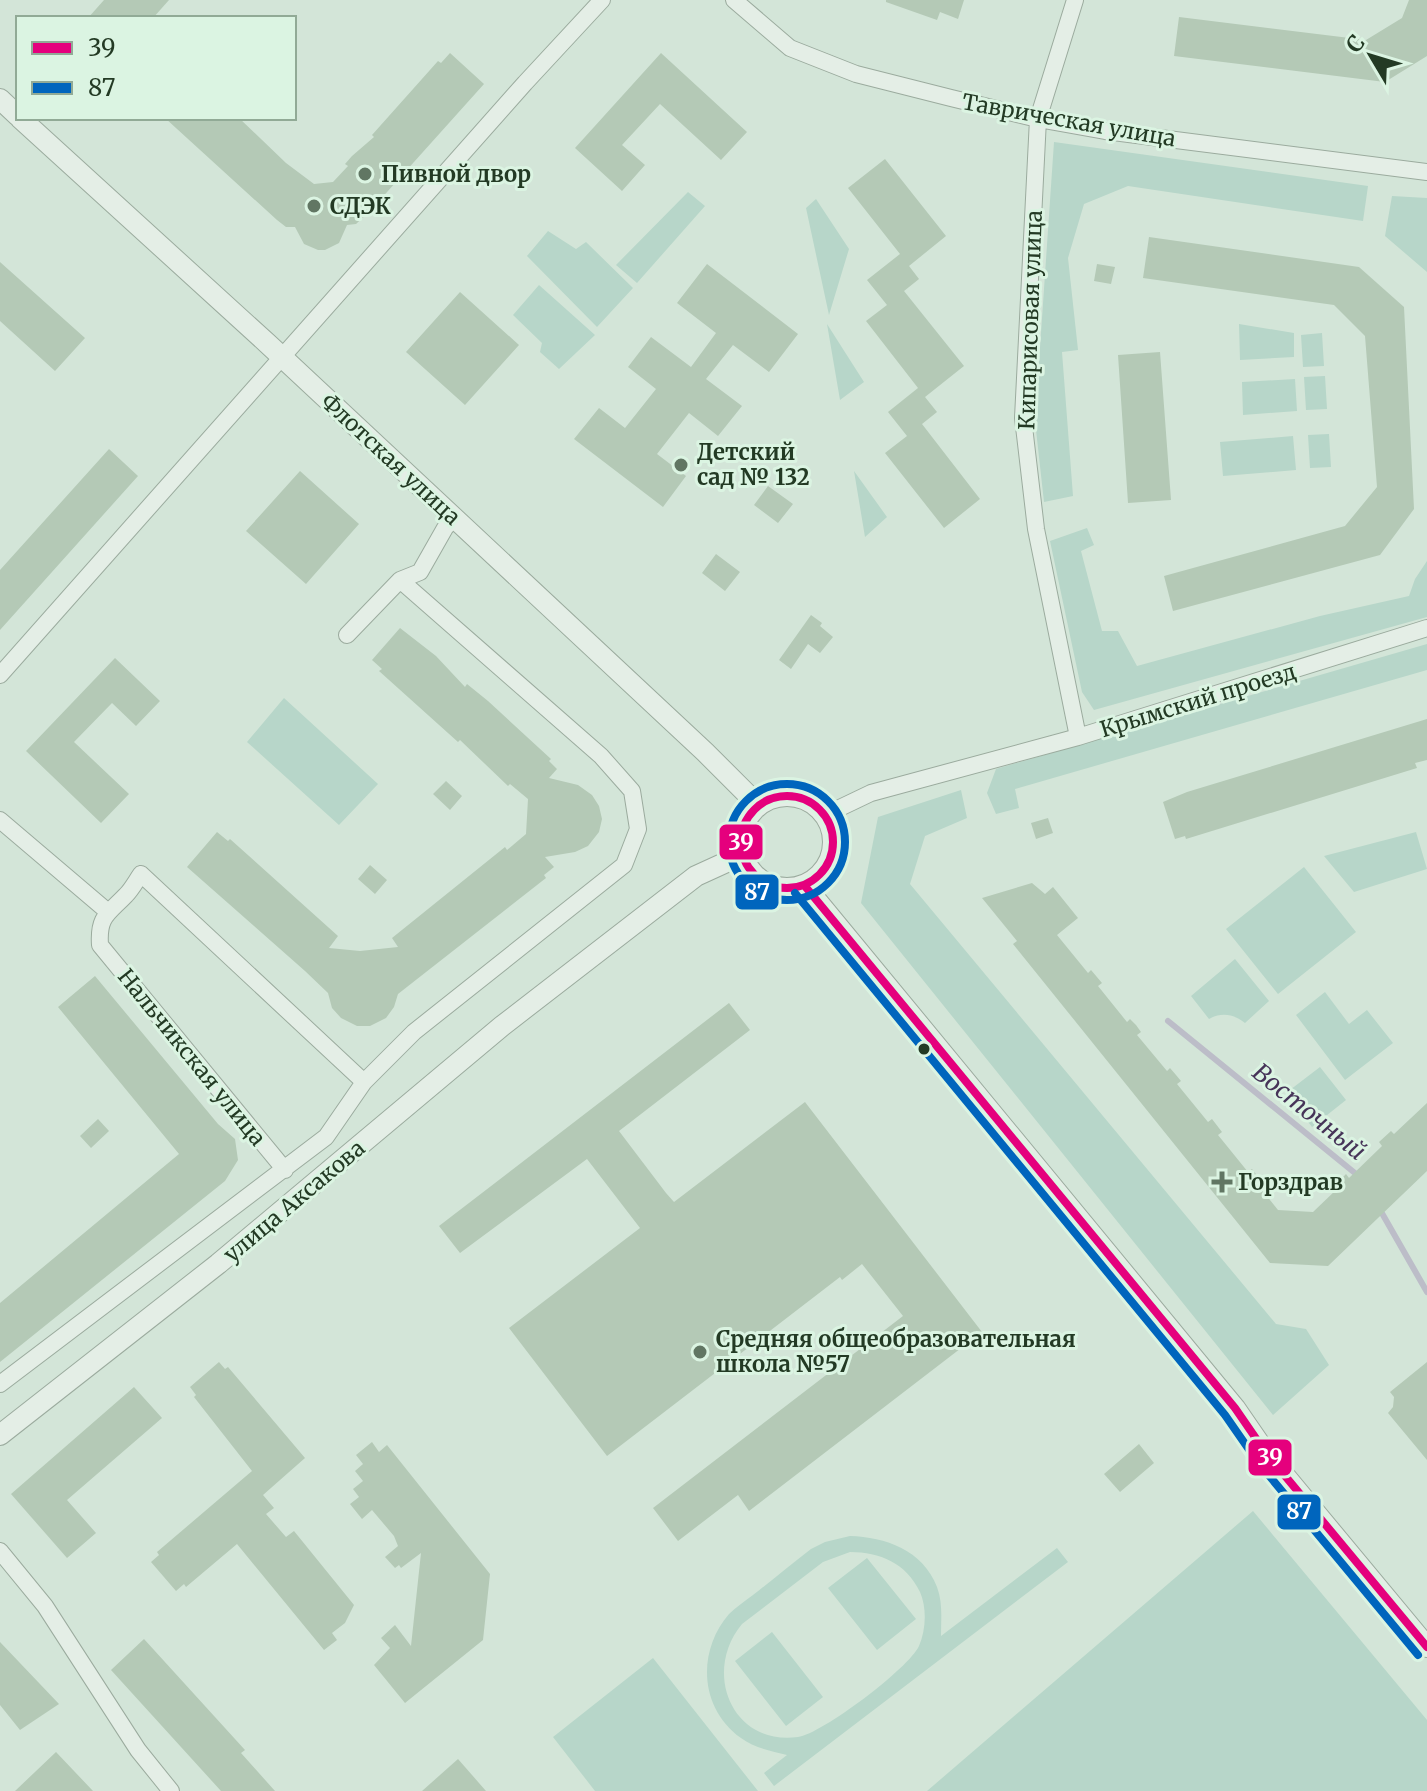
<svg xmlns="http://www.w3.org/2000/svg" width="1427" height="1791" font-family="Merriweather,serif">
	<rect width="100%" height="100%" fill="#d3e5d8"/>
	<!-- green -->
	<path fill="#b7d6c9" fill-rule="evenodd" d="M1054 142 1368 186 1363 221 1128 186 1084 204 1068 258 1078 350 1062 352 1073 496 1044 502 1035 421Z
		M688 192 705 206 637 283 616 265Z
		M1392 196 1427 198V272L1385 236Z
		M816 199 849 249 829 315 806 208Z
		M548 231 576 249 586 242 633 288 597 327 527 256Z
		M539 285 595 335 559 369 540 352 542 343 513 315Z
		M827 324 864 382 840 400Z
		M1239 324 1294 333V357L1240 360Z
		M1322 333 1324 366 1303 367 1301 335Z
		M1325 376 1327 409 1306 410 1304 377Z
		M1295 379 1297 411 1243 415 1242 382Z
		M1329 434 1331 467 1310 468 1308 435Z
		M1293 436 1296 470 1223 476 1220 442Z
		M854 471 887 517 865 537Z
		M1087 528 1094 545 1081 551 1102 631H1118L1137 666 1320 616 1409 596 1415 579 1427 561V617L1094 710 1082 692 1050 541Z
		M1427 644V670L1015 789 1019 808 996 814 987 793 996 769Z
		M284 698 378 784 339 825 247 742Z
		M961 790 967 818 925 836 910 884 1276 1324 1306 1329 1329 1365 1273 1415 861 903 878 817Z
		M1416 832 1427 869 1354 892 1324 856Z
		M1304 867 1356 932 1278 994 1226 929Z
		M1235 959 1269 1001 1245 1023C1234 1014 1221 1012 1209 1019L1191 996Z
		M1325 992 1349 1024 1367 1010 1393 1043 1345 1080 1296 1015Z
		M1320 1067 1346 1100 1312 1127 1286 1093Z
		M1253 1511 1427 1720V1791H927Z
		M850 1536C885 1537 923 1550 937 1587 943 1603 941 1620 941 1636L1057 1548 1068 1562 774 1786 764 1773 787 1755C771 1751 754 1748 741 1738 699 1708 697 1651 729 1614 736 1607 745 1601 753 1595 772 1580 792 1564 811 1549L825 1542ZM850 1552C880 1552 906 1563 920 1592 927 1608 926 1630 919 1646 909 1668 822 1734 798 1737 732 1746 702 1672 742 1624L823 1562Z
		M867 1558 916 1619 877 1650 828 1588Z
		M772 1632 823 1697 786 1726 735 1661Z
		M653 1658 758 1791H595L553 1737Z"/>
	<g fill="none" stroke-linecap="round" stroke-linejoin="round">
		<!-- stream -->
		<path stroke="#bcbdc8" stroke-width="6" d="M1168 1021 1361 1178
			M1379 1208 1427 1292"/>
	</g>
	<!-- building -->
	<path fill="#b4c9b6" d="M104 0H169L153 18H88Z
		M886 0H964L958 19 940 12 937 20 886 2Z
		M1409 0H1427V56L1385 82 1174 56 1179 17 1366 40 1402 18Z
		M450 53 484 84 370 211 356 224 347 225 339 243 325 250H318L304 244 295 227H286L277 220 165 118H239L286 163 314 184 333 182 348 166 345 164 352 156 374 137 372 135 438 61 441 63Z
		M661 53 747 132 721 160 660 104 622 145 645 165 622 191 575 148Z
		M885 159 946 236 909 266 906 262 919 279 904 291 964 366 925 397 937 412 922 424 980 499 944 528 885 453 907 436 888 412 918 388 866 321 887 305 867 280 900 254 848 188Z
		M1149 237 1359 267 1404 307 1414 509 1380 555 1173 611 1164 576 1345 526 1377 487 1365 336 1334 305 1143 278Z
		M0 262 85 338 55 371 0 321Z
		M707 264 798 334 769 372 733 345 706 379 742 406 718 436 689 413 657 454 686 476 663 507 574 439 599 408 625 428 656 389 628 367 651 337 691 367 716 333 677 303Z
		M1097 264 1115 267 1111 284 1094 281Z
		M460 292 519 345 465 405 406 352Z
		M1160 352 1171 500 1128 503 1118 355Z
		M109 449 138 476 0 630V570Z
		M300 471 359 524 306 584 246 531Z
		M768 486 793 504 778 523 754 505Z
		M716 554 740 572 725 591 702 573Z
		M811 615 822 623 820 626 833 637 820 653 808 644 791 669 779 660Z
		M400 628 436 656 465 687 467 684 488 701 551 759 549 761 557 769 549 778 578 785 592 795 599 806 602 819 599 832 588 846 575 852 545 857 554 867 544 875 546 878 398 994 394 1007 386 1018 370 1026H357L341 1018 332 1008 328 993 305 971 187 867 217 832 228 841 230 839 338 936 329 948 360 951 398 947 392 938 505 847 507 850 526 834 528 799 510 784 508 786 460 740 458 742 379 671 382 669 372 660Z
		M115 658 160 701 136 726 112 703 74 742 129 794 101 823 26 751Z
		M1427 719V760L1415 763 1417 768 1186 839 1185 836 1175 839 1163 802 1187 792Z
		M446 781 462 796 450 810 433 794Z
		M1048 818 1053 833 1036 839 1031 823Z
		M370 865 387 880 375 894 358 879Z
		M1032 883 1045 894 1053 887 1078 918 1057 935 1088 973 1091 970 1102 983 1098 986 1127 1022 1130 1019 1136 1025 1141 1032 1137 1035 1167 1071 1170 1068 1176 1075 1181 1081 1177 1084 1208 1122 1212 1119 1222 1132 1218 1135 1248 1172 1252 1169 1262 1182 1258 1185 1278 1210 1313 1212 1337 1189 1334 1186 1346 1174 1349 1178 1382 1146 1379 1142 1391 1131 1394 1134 1427 1103V1171L1328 1266 1270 1263 1013 944 1017 941 982 898Z
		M95 976 218 1124 235 1139 238 1160 225 1181 0 1362V1303L179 1154 58 1007Z
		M729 1003 750 1030 619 1131 666 1193 674 1202 805 1102 982 1332 749 1511 738 1495 678 1541 653 1508 903 1316 862 1264 842 1280 840 1277 607 1456 509 1328 640 1228 587 1159 460 1253 439 1226Z
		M98 1119 109 1131 91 1148 80 1136Z
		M219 1362 225 1369 228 1367 305 1458 263 1495 274 1508 266 1514 286 1537 294 1531 354 1605 345 1623 332 1633 337 1640 324 1650 237 1544 186 1587 184 1584 176 1591 151 1562 159 1555 157 1552 252 1471 194 1397 196 1395 190 1387Z
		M1427 1362V1460L1388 1413 1393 1407 1394 1397 1390 1392Z
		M134 1387 162 1418 67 1500 96 1533 67 1558 11 1494Z
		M372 1442 379 1452 387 1445 490 1574 483 1640 405 1703 374 1665 390 1648 381 1638 395 1625 411 1646 421 1553 401 1568 399 1565 395 1568 385 1557 398 1546 394 1536 372 1510 362 1519 350 1504 359 1497 353 1489 363 1481 355 1471 363 1464 356 1455Z
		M1139 1444 1154 1463 1120 1492 1104 1474Z
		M144 1639 245 1750 241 1753 275 1791H221L111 1670Z
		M0 1642 59 1704 20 1730 0 1705Z
		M56 1752 93 1791H15Z
		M458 1759 486 1791H422Z"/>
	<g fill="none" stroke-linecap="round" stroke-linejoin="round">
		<!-- minor casing -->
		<g stroke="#9bab9e" stroke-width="18">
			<path id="minor" d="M734 0 790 48 856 74 951 98 1038 119 1105 131 1427 172
				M1075 0 1038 119 1023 418 1036 529 1078 737
				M400 580 420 572 445 528 454 518
				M0 675 525 83 602 0
				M825 815 871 793 1078 737 1427 628
				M0 820 107 911
				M285 1170 100 945C98 916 108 914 126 895 132 889 136 881 141 874L364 1082
				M0 1384 326 1137 364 1082 414 1032 624 865 638 829 632 791 601 756 400 580 347 635
				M0 1551 45 1606 138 1750 171 1791"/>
		</g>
		<!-- tertiary casing -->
		<g stroke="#9bab9e" stroke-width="22">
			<path id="tertiary" d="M0 99 18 116
				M20 118 268 344 705 752 758 805
				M741 842a46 46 0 1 1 92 0a46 46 0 1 1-92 0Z
				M804 885 1235 1408 1266 1453 1427 1647
				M0 1435 218 1264 502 1026 696 876 742 855"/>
		</g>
		<!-- minor -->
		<use href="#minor" stroke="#e4eee6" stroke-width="16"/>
		<!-- tertiary -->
		<use href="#tertiary" stroke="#e4eee6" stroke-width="20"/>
		<!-- bus-1 casing -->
		<g stroke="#dbf4e2" stroke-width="14">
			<path id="bus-1" d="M741 842a46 46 0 1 1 92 0a46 46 0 1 1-92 0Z
				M804 885 1235 1408 1266 1453 1427 1647"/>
		</g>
		<!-- bus-2 casing -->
		<g stroke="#dbf4e2" stroke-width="14">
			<path id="bus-2" d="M729 842a58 58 0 1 1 116 0a58 58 0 1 1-116 0Z
				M795 893 1225 1415 1257 1461 1418 1655"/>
		</g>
		<!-- bus-1 -->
		<use href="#bus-1" stroke="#e5007d" stroke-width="8"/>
		<!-- bus-2 -->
		<use href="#bus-2" stroke="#0065bd" stroke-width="8"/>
	</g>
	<!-- markers -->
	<g fill="#617663" stroke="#dbf4e2" stroke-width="3">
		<circle cx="365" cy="174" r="8"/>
		<circle cx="314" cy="206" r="8"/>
		<circle cx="681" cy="465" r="8"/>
		<path d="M1218 1170h8v8h8v8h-8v8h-8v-8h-8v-8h8z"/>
		<circle cx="700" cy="1352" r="8"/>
	</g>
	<circle fill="#233a24" stroke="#dbf4e2" stroke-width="3" cx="924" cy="1049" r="7"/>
	<g text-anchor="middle" stroke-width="6" stroke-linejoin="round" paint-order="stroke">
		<!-- street labels -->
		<g font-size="22" fill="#233a24" stroke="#dbf4e2">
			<text transform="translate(1069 120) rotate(10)" y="8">Таврическая улица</text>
			<text transform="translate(1030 320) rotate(-88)" y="8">Кипарисовая улица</text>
			<text transform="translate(391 459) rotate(43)" y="8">Флотская улица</text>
			<text transform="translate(1198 700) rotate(-17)" y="8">Крымский проезд</text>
			<text transform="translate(192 1057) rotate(51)" y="8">Нальчикская улица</text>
			<text transform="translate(294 1201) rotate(-40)" y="8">улица Аксакова</text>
		</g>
		<!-- poi labels -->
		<g font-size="22" font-weight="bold" fill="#233a24" stroke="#dbf4e2" text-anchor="start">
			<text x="381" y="182">Пивной двор</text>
			<text x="330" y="214">СДЭК</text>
			<text x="697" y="460">Детский<tspan x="697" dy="25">сад № 132</tspan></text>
			<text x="1238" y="1190">Горздрав</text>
			<text x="716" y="1347">Средняя общеобразовательная<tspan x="716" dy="25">школа №57</tspan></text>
		</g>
		<!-- water labels -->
		<g font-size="24" font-style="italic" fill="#463458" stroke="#dbf4e2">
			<text transform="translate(1309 1112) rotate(39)" y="8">Восточный</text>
		</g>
	</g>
	<g stroke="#dbf4e2" stroke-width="3">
		<rect x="718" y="823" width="46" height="38" rx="8" fill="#e5007d"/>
		<rect x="734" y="873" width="46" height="38" rx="8" fill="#0065bd"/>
		<rect x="1247" y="1438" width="46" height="39" rx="8" fill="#e5007d"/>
		<rect x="1276" y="1493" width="46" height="38" rx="8" fill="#0065bd"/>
	</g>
	<g font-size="22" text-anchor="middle" font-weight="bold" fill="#fff">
		<text x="741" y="850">39</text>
		<text x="757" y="900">87</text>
		<text x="1270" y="1465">39</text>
		<text x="1299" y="1519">87</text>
	</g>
	<!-- legend -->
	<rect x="16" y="16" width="280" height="104" fill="#dbf4e2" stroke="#91aa96" stroke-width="2"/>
	<rect x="32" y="42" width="40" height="12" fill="#e5007d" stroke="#91aa96" stroke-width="2"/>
	<text x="88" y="56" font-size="24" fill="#233a24">39</text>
	<rect x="32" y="82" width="40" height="12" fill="#0065bd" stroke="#91aa96" stroke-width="2"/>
	<text x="88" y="96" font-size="24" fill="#233a24">87</text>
	<!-- north arrow -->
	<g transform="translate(1371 56) rotate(308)" stroke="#dbf4e2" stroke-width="6" paint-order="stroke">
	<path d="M0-6L14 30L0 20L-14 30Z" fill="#233a24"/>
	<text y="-12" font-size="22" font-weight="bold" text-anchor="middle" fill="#233a24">С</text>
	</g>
</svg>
